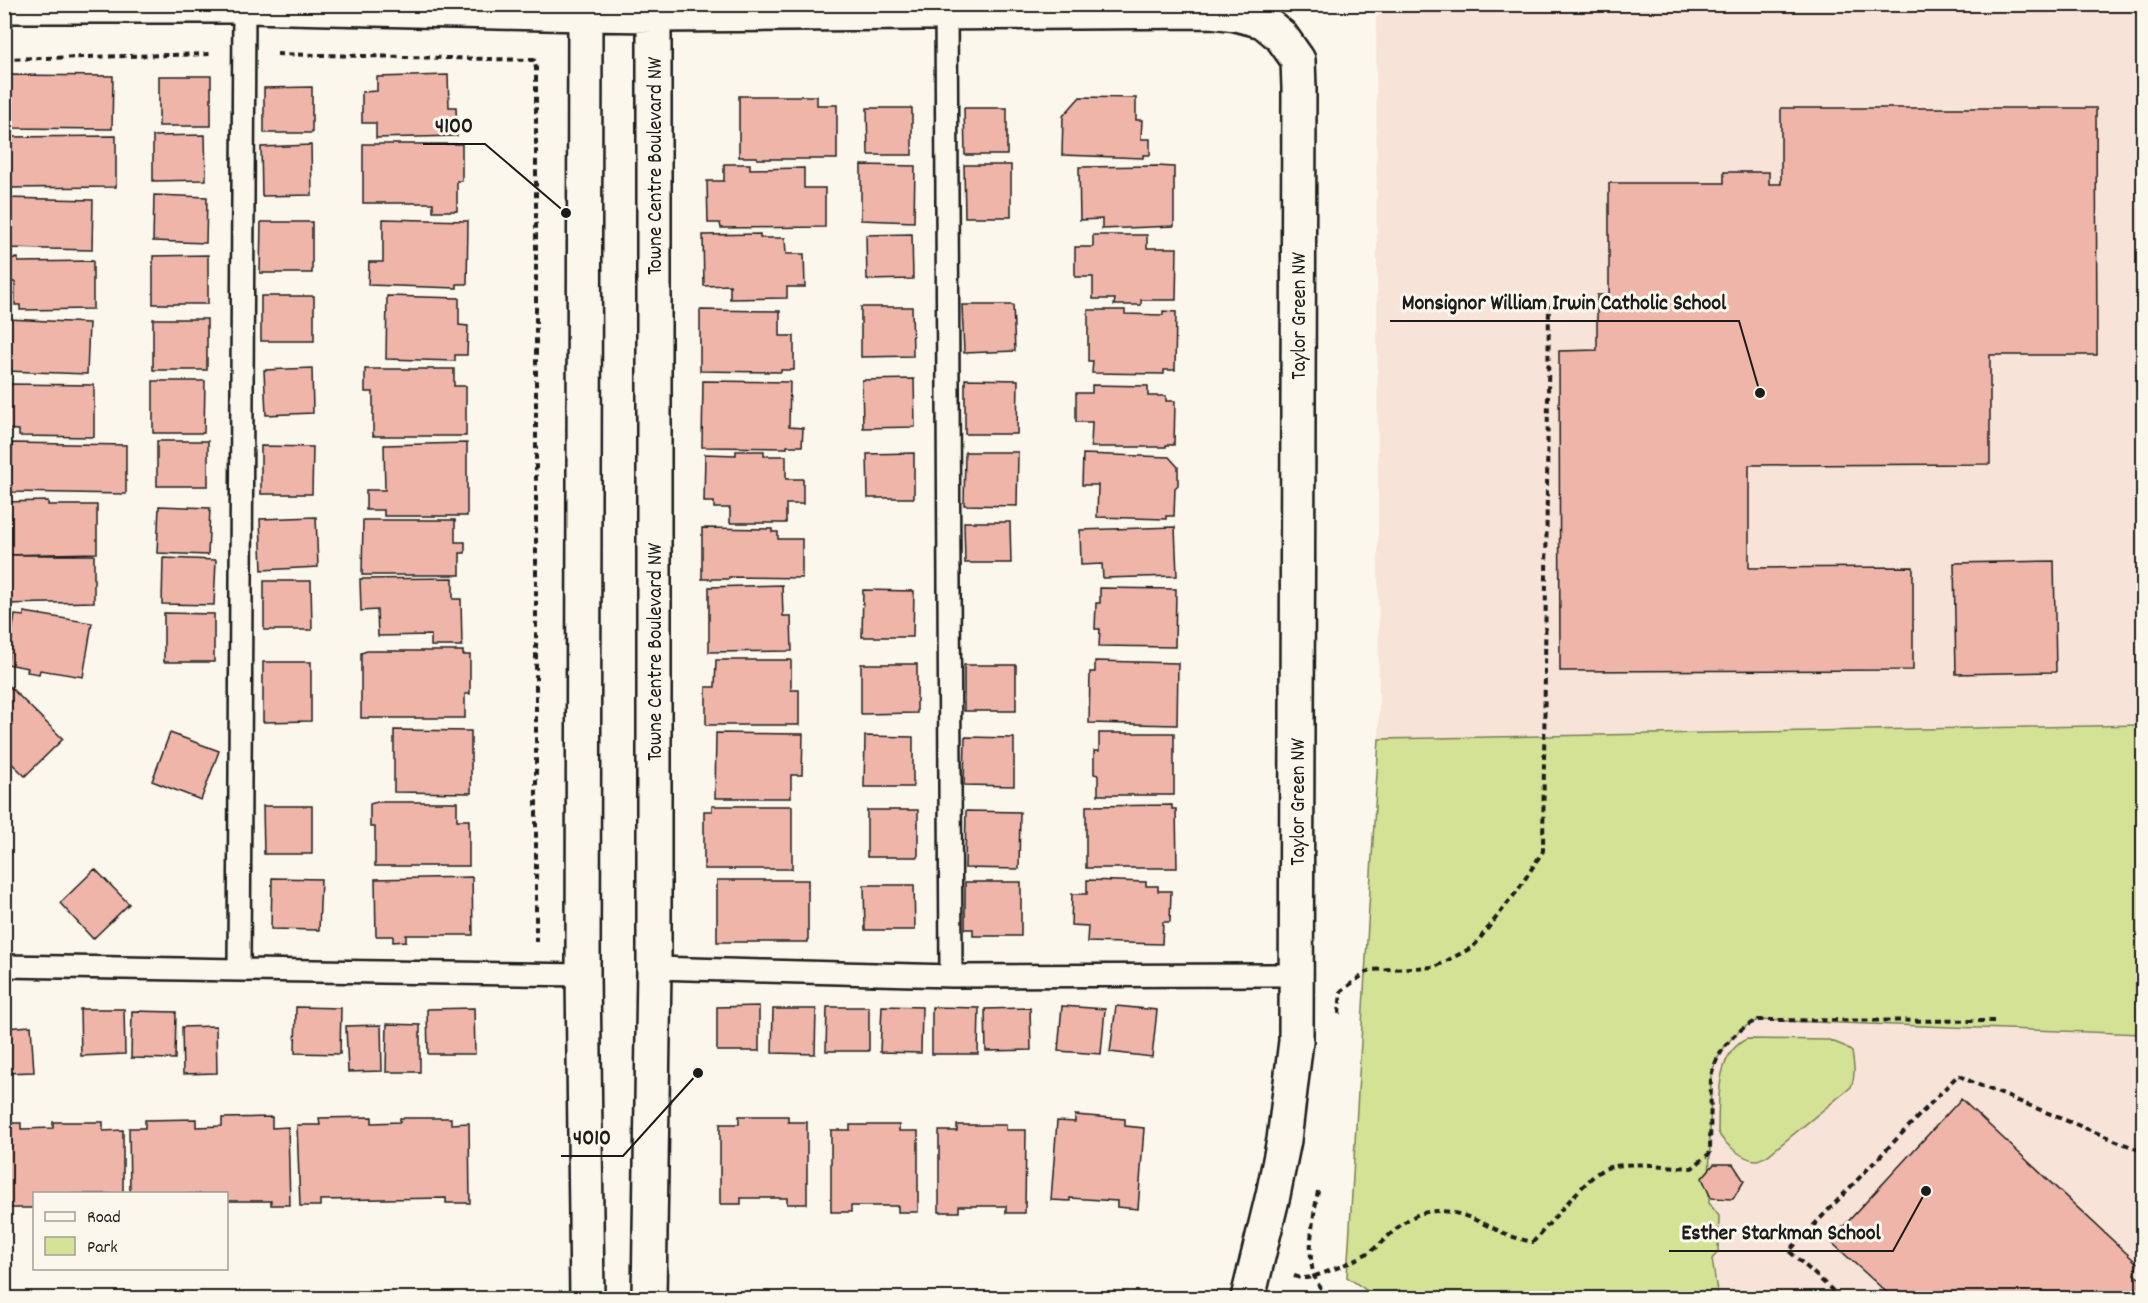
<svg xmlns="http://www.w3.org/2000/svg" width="2148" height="1303" font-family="Dekko,sans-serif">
	<rect width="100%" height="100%" fill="#fbf7ec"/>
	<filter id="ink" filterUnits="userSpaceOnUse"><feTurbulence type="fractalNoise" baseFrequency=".0167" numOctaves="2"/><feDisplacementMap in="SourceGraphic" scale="12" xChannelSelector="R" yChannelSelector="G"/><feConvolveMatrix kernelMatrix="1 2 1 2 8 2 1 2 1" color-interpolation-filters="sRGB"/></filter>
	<g filter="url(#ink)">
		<!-- built -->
		<path fill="#f7e3d8" d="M1403 4 2143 5V725L1379 739 1376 17Z
			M1758 1020 2143 1034V1298H1718L1708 1229 1711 1076 1713 1066 1719 1055 1735 1033 1748 1024Z"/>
		<!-- green -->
		<path fill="#d3e295" stroke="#787f58" stroke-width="1.5" d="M2143 725V1034L1758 1020C1735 1029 1717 1052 1711 1076L1709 1203 1719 1216 1718 1252 1712 1259 1718 1298H1378L1347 1277 1379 739Z
			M1747 1039 1829 1040 1844 1046 1852 1052C1854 1065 1856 1075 1851 1087L1767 1156C1764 1157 1761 1159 1757 1160 1745 1161 1721 1142 1718 1131 1719 1102 1715 1053 1747 1039Z"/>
		<!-- building -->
		<path fill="#efb5a8" stroke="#1c1c1c" stroke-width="1.5" d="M8 75 113 76 112 129 8 128Z
			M448 75 449 107H456L457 136 376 138V123H362V92L377 91V77Z
			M159 76H211V126H159Z
			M312 87V133H264V88Z
			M739 96H817V105H837V159H757V157H739Z
			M1080 97 1136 98V120H1142L1141 139H1150V155H1143V158L1062 155 1063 116Z
			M867 108H912V155H868Z
			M964 108H1007V155H965Z
			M1781 108H2096L2097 355H1990V464L1749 465V568L1913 567V670L1560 671 1559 351 1597 350V295H1609V183H1724V172H1769V184H1781Z
			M205 135 206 180 153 181V136Z
			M116 136V187L4 188V137Z
			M363 144H462V181H457V211H433V203H363Z
			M311 145 312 195 262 196 261 147Z
			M724 164H750V169L804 168V188H825V227L721 228 720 223H708L707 181H724Z
			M861 165 915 166 914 222 861 220Z
			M964 165H1011V217H965Z
			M1157 166 1174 167V226L1102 229V219L1080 220 1079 167Z
			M154 195 207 197 206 243 153 241Z
			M4 198 93 200 92 250 4 248Z
			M383 219 468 221 467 284H457V288L368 285 369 262H383Z
			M261 222H312V273H260Z
			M760 234V238H785L786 254H804L805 287H787V298L730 299V285L704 286 703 235Z
			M912 234 913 279 867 280 866 235Z
			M1093 235H1147V248H1177L1176 300H1141V305H1114L1115 299H1093V277H1075V247H1093Z
			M208 255V304H153V256Z
			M18 258V262L93 261V309L20 310V305H15V282H4V259Z
			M261 296H314V341H261Z
			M387 296 459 298V325L468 326 467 355H455V361L386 359Z
			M962 305H1013L1015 351 964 353Z
			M861 307H912L913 356 861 357Z
			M700 310 780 311V336H794V370H781V372L700 371Z
			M1088 310H1125V314L1163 315V311L1176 312 1175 370H1164V374L1092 373 1093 361H1088Z
			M8 319 89 323 87 374 6 371Z
			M153 319H207V370H153Z
			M312 368 313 413 266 415 264 370Z
			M365 369H454V386H466V436H373V392H365Z
			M914 379 915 427 863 428 862 380Z
			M965 379 1018 380 1017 434H965Z
			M153 381H205L204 433H153Z
			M703 381 790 382 789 427 803 428 802 446H787V448L702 447Z
			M4 384 94 385V437L19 436V430L4 429Z
			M1092 385 1148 386V396H1166V401H1175L1174 445H1166V447H1091L1092 422H1076V393H1092Z
			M157 441H208V486H157Z
			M12 443 126 445V494L11 492Z
			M467 443V516H384V510H366V490H385L384 445Z
			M261 446 313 447 312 494H261Z
			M736 451H764V456H786V479H803V504H786V523H730V508H714V502H704L705 454 736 455Z
			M965 452H1018L1017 506 964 505Z
			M914 453V498H868L867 454Z
			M1083 454 1169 457 1178 467V485L1175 488 1174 516H1166V519L1097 517 1098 485H1082Z
			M48 501V505H97V553L4 555V502Z
			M159 506 210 508 208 555 157 553Z
			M316 517 318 567 262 570 260 519Z
			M363 520H455V542H465V553H460V575H362Z
			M964 522H1010L1011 563H965Z
			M1175 527 1177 576 1103 578 1102 564 1081 565 1080 530Z
			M702 528 772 529V532H778V539H802V578L729 577V579H702Z
			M4 555H94V602L4 604Z
			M163 558 216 560 214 605 162 604Z
			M2054 561 2056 672 1956 674 1954 563Z
			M453 578V599H461L462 646H431V635L378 636 377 610 361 611 360 579Z
			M264 581H311L312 630H264Z
			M782 585 783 616H791L792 651 709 652V587Z
			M1100 588 1176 589 1175 647 1099 646 1100 629H1095L1096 603H1100Z
			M863 590 914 591 913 637H862Z
			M24 612 92 623 83 677 40 670 39 674 27 672 28 668 7 664 15 615 24 616Z
			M164 613 214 614V662H164Z
			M367 651H463V655H470V694H465V718H361V653Z
			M716 660H791V690H799V725H706V687H715Z
			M1095 661 1178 663 1177 725 1089 723 1090 672H1095Z
			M263 662H311V721L263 722Z
			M861 664H917V713L861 714Z
			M964 665H1016V711H964Z
			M4 681 63 739 25 776 4 756Z
			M394 730 471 731V793L394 792Z
			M170 733 219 751 201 800 152 781Z
			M716 733 803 734 802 775H791V798H715Z
			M1099 733H1174V795H1098V775L1094 774V751H1099Z
			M865 736 913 737V787H864Z
			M965 737 1014 738V786L964 785Z
			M377 802H457V820H469V866H375V827H370V804Z
			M1172 805V809H1176L1177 868H1086V806Z
			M263 806H312V854H264Z
			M712 806H792V869H704V811H712Z
			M867 810H918V857H867Z
			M966 811 1020 812 1019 869 965 868Z
			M95 869 129 904 93 939 60 903Z
			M472 877 473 935H406V941L393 942V936H376L375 879Z
			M272 878 321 879 319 930 271 929Z
			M717 880H808V942H717Z
			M1087 880 1146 882V886H1158V891H1171L1170 922H1163L1162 944 1087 942 1088 926 1071 925 1072 894H1087Z
			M965 882H1021V936H973V929H965Z
			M864 885H914L915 930H865Z
			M759 1006V1051H717V1007Z
			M882 1006 922 1007 921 1053 880 1052Z
			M1062 1006 1105 1009 1101 1054 1058 1051Z
			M1116 1006 1157 1010 1152 1057 1110 1052Z
			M296 1007 341 1008 340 1054 295 1053Z
			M827 1007H869V1051H826Z
			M932 1007 979 1008 978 1054H932Z
			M474 1008 475 1054H428L427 1009Z
			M1030 1008 1031 1050 986 1051 985 1009Z
			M80 1009H124L125 1054 81 1056Z
			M773 1009H816L815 1054 772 1053Z
			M132 1011 176 1012 175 1059 131 1058Z
			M387 1024 420 1025V1072H386Z
			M381 1025 382 1071 348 1072 346 1026Z
			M31 1026 34 1072 4 1073V1028Z
			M216 1026 217 1073 183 1074 182 1027Z
			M1961 1099 2137 1263 2135 1274 2144 1282V1298H1893L1830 1241Z
			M1075 1115 1125 1119V1126L1144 1128 1138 1209 1117 1207V1201L1070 1198V1201L1051 1200 1057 1121 1075 1122Z
			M739 1116H788V1122H807V1204H787V1198H741V1204H720V1124H739Z
			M272 1117V1128L288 1127 290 1205H271V1201H226V1194H130L129 1128H145V1120L196 1119V1127L222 1126V1118Z
			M372 1117V1123L400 1122V1118H451V1124L469 1123 470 1203H446V1198L320 1200V1206H300L297 1125H320L319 1118Z
			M53 1122H103V1131L123 1130V1194H34V1208H4V1123H21V1129L53 1128Z
			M850 1125H899V1131H918V1212H898V1206H851V1212H831V1130H850Z
			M957 1125H1006V1130H1026L1025 1213H1006V1206H959V1212H939V1131H957Z
			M1714 1164H1733L1744 1181 1733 1199 1711 1198 1702 1178Z"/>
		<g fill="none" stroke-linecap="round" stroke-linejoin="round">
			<!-- service casing -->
			<g stroke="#1c1c1c" stroke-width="26">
				<path id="service" d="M946 4 951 976
					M4 966 239 970 244 4
					M654 968 951 976 1297 975
					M239 970 583 975"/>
			</g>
			<!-- minor casing -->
			<g stroke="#1c1c1c" stroke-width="38">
				<path id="minor" d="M4 6H244L585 14
					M654 15 1211 11 1236 14 1263 21 1281 36 1298 60 1299 88 1296 1041 1284 1140 1273 1195 1248 1298"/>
			</g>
			<!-- tertiary casing -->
			<g stroke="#1c1c1c" stroke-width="38">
				<path id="tertiary" d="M585 4 583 975 587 1298
					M585 14 654 15
					M649 1298 654 968V4"/>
			</g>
			<!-- path -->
			<path stroke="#1c1c1c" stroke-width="4" stroke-dasharray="6 4.5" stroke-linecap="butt" d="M277 54 534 60 536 68V942
				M4 59 210 54
				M1339 1014 1341 991 1370 970 1435 967 1473 947 1518 890 1543 851 1549 305
				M1318 1191C1314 1215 1301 1273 1324 1291 1328 1294 1336 1296 1341 1298
				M1294 1276C1297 1277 1300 1278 1303 1278 1315 1279 1361 1258 1371 1251 1389 1238 1401 1219 1423 1213 1454 1205 1480 1223 1506 1234 1515 1238 1524 1240 1533 1242 1547 1227 1589 1175 1604 1169 1628 1160 1666 1167 1692 1168L1710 1153 1711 1076C1717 1052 1735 1029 1758 1020L1994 1021
				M1841 1298 1789 1251 1958 1075 1974 1083 2144 1152"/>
			<!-- service -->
			<use href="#service" stroke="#fbf7ec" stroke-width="21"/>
			<!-- minor -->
			<use href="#minor" stroke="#fbf7ec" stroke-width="33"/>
			<!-- tertiary -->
			<use href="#tertiary" stroke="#fbf7ec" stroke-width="33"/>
		</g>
	</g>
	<g text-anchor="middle" stroke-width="6" stroke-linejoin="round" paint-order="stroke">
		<!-- street labels -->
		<g font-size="21" fill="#1c1c1c" stroke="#fbf7ec">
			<text transform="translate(654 166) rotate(-90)" y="7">Towne Centre Boulevard NW</text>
			<text transform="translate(1298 316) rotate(-90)" y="7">Taylor Green NW</text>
			<text transform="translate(654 652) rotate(-90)" y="7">Towne Centre Boulevard NW</text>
			<text transform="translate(1297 802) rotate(-90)" y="7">Taylor Green NW</text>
		</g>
	</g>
	<!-- callouts -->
	<path fill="none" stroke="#1c1c1c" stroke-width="2" d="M566 213L485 144H423M1760 393L1739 321H1390M698 1073L623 1156H561M1926 1191L1893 1251H1669"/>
	<g fill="#1c1c1c" stroke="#fbf7ec" stroke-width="2">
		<circle cx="566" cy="213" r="6"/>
		<circle cx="1760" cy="393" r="6"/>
		<circle cx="698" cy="1073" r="6"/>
		<circle cx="1926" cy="1191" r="6"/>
	</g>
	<g font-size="22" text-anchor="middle" font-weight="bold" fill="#1c1c1c" stroke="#fbf7ec" stroke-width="6" stroke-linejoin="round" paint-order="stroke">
		<text x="454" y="132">4100</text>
		<text x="1564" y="309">Monsignor William Irwin Catholic School</text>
		<text x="592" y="1144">4010</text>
		<text x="1781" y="1239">Esther Starkman School</text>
	</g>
	<!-- margin -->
	<rect width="2148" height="1303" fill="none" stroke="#fbf7ec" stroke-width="24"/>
	<rect x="12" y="12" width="2124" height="1279" fill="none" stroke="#1c1c1c" stroke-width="2" filter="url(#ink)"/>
	<!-- legend -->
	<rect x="33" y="1192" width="195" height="78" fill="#fbf7ec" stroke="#a29f99" stroke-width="1.5"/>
	<rect x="45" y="1212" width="30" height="9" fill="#fbf7ec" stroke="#a29f99" stroke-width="1.5"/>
	<text x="87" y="1222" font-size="18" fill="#1c1c1c">Road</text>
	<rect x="45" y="1237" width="30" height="18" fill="#d3e295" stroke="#a29f99" stroke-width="1.5"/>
	<text x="87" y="1252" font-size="18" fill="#1c1c1c">Park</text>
</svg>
